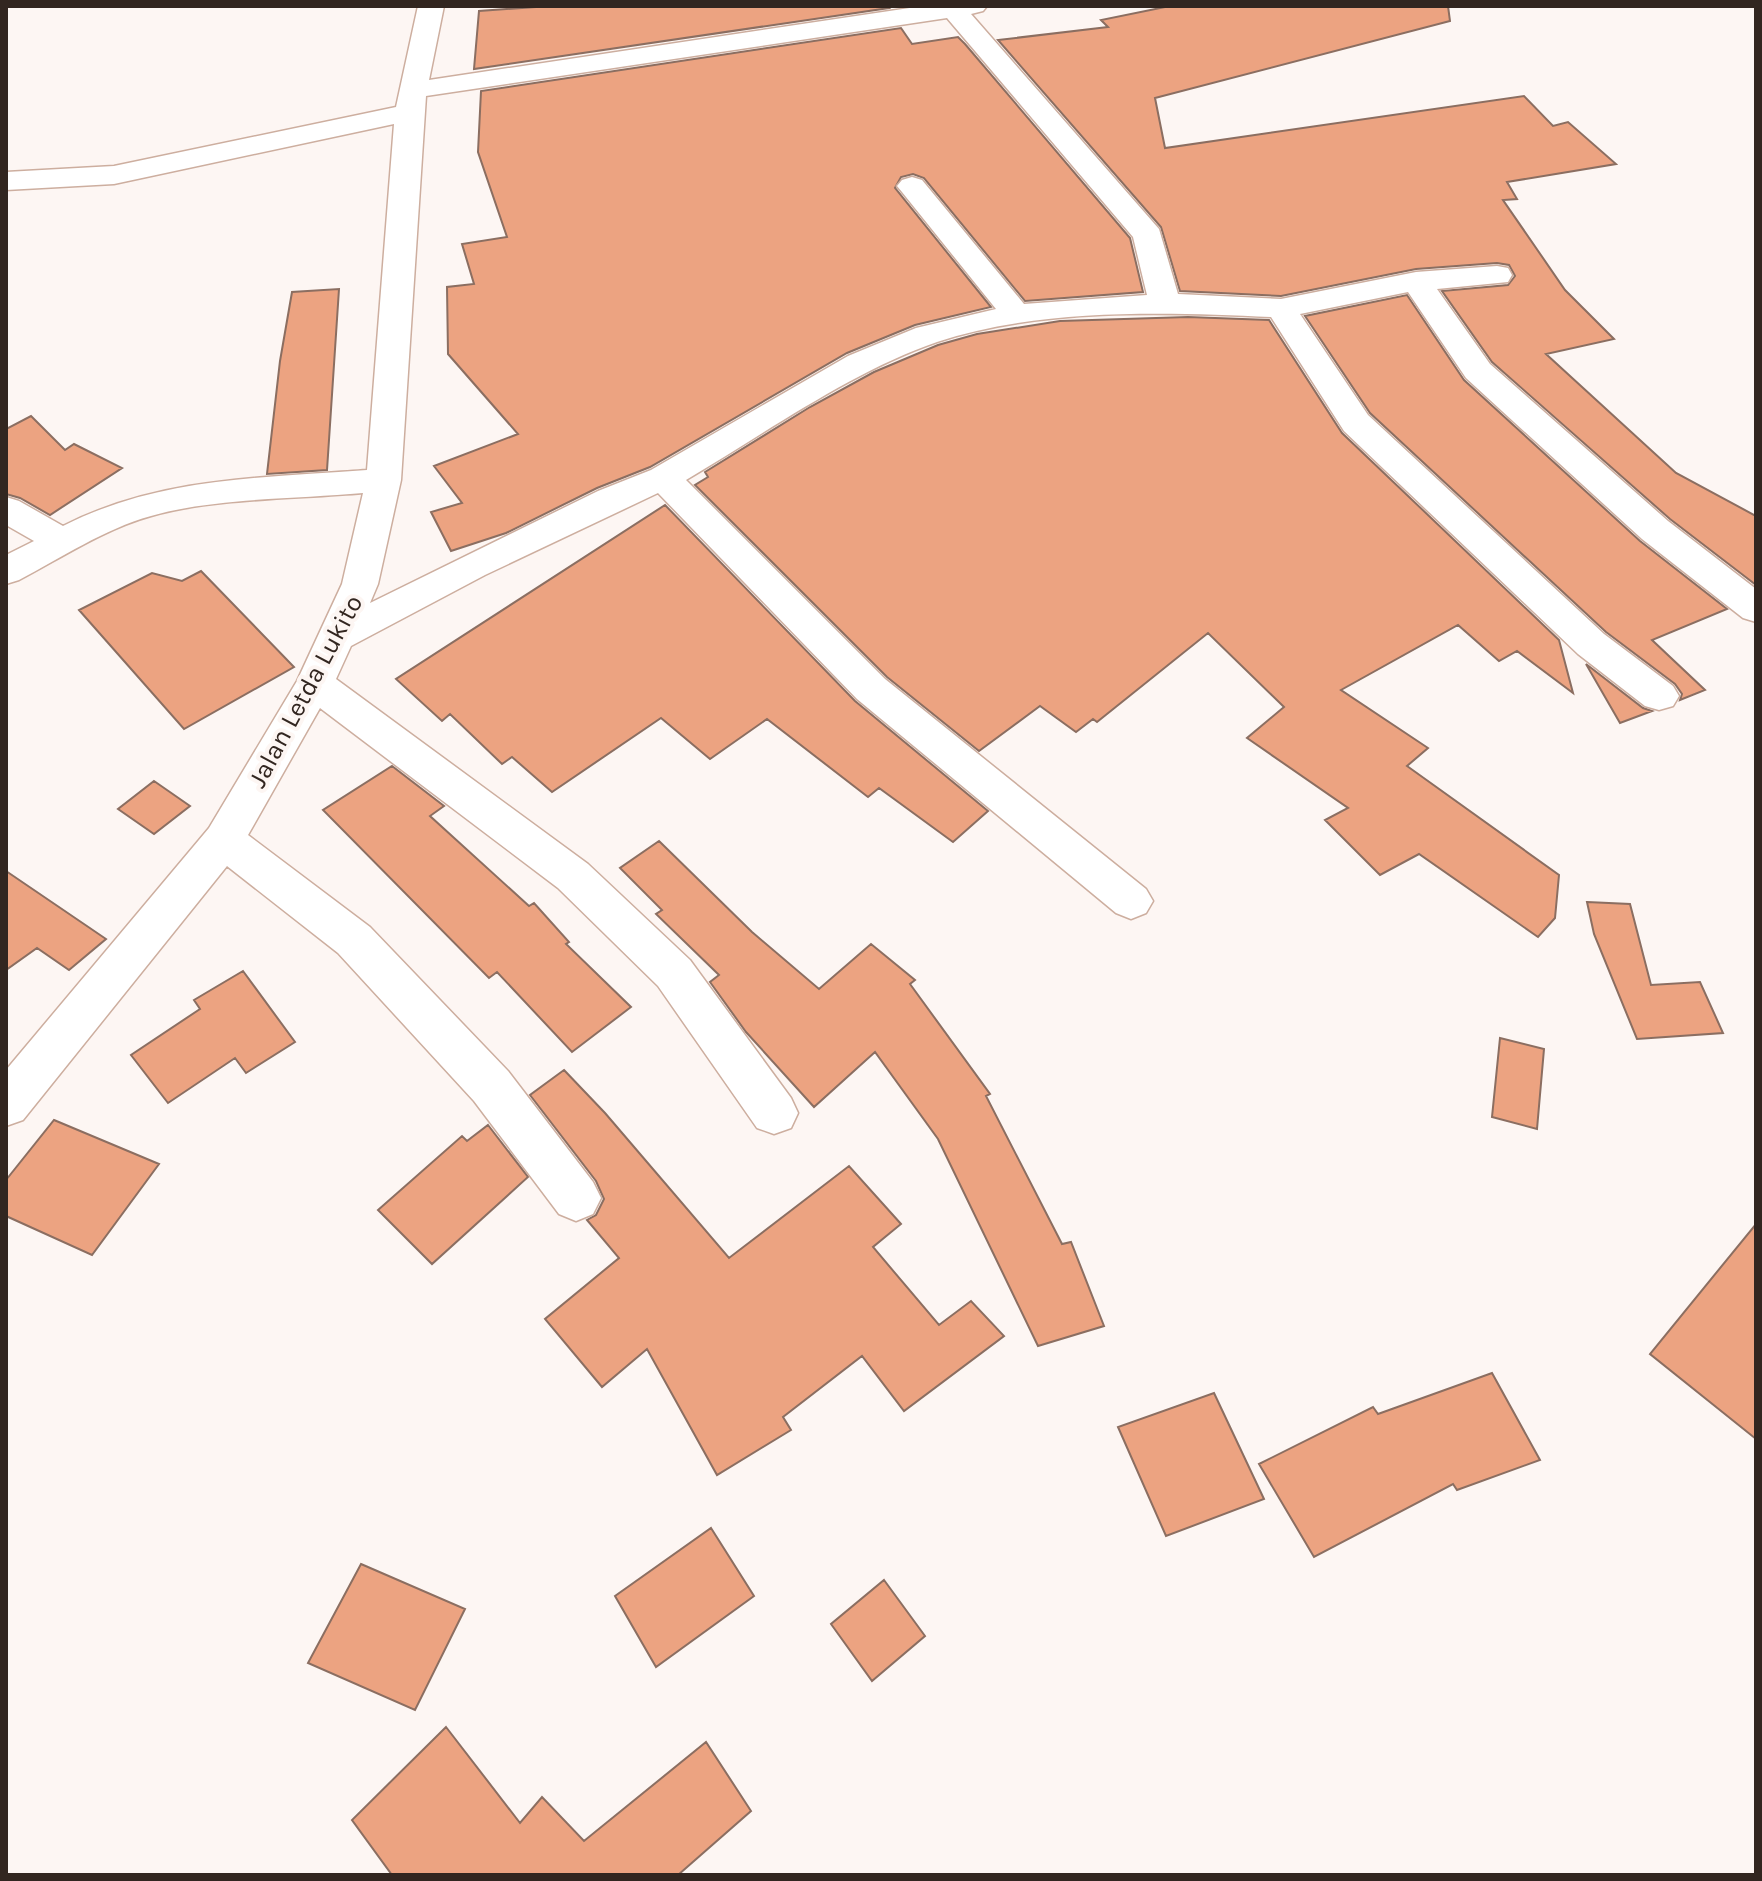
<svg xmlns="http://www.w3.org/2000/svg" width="1762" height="1881" font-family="Karla,sans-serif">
	<rect width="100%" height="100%" fill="#fdf6f3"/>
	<!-- building -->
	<path fill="#eca381" stroke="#8b6e61" stroke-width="2" d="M550 6H887L889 8 474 69 479 11Z
		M1170 6H1448L1450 21 1155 98 1165 148 1524 96 1553 126 1568 122 1616 164 1507 182 1517 199 1503 200 1565 290 1614 339 1546 354 1676 473 1756 516V585L1670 519 1492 362 1442 291 1508 285 1515 276 1509 265 1497 263 1416 269 1281 296 1180 291 1161 227 998 40 1108 27 1101 20Z
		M901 28 912 44 958 37 965 44 1130 238 1143 292 1025 301 924 178 913 174 901 177 895 188 991 307 915 325 847 353 650 467 597 488 506 533 451 551 431 512 462 503 434 466 518 434 448 354 447 287 474 284 462 244 507 237 478 152 481 91Z
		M339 289 327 470 267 474 280 361 292 292Z
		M1407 295 1464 380 1640 541 1727 609 1652 640 1705 690 1680 700 1682 694 1675 684 1606 632 1370 413 1305 316Z
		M1188 317 1269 320 1342 433 1559 640 1573 693 1517 651 1499 661 1458 625 1341 690 1428 748 1407 766 1559 875 1555 918 1538 937 1419 854 1380 875 1325 820 1348 808 1247 738 1284 707 1208 633 1097 722 1093 719 1076 732 1040 706 979 751 887 677 695 485 708 477 705 472 810 407 874 372 938 345 977 334 1060 321Z
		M31 416 65 450 74 444 122 468 50 515 20 498 6 494V429Z
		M665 505 855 701 988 811 953 842 879 788 868 797 767 719 710 759 661 718 552 792 512 757 502 764 450 714 442 721 396 679Z
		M201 571 294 667 184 729 79 610 152 573 182 581Z
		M1586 664 1643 708 1652 711 1620 723Z
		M392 766 444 806 430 816 529 906 534 903 569 942 566 944 631 1007 572 1052 497 972 489 978 323 810Z
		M154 781 190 806 154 834 118 809Z
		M659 841 752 932 819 989 871 944 915 980 910 984 990 1094 986 1096 1062 1244 1071 1242 1104 1326 1038 1346 938 1139 875 1052 814 1107 746 1032 710 982 719 975 656 914 662 910 620 868Z
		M6 871 106 939 69 970 37 948 6 970Z
		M1587 902 1630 904 1651 985 1700 982 1723 1033 1637 1039 1594 934Z
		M243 971 295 1042 246 1073 235 1058 168 1103 131 1055 200 1009 194 1000Z
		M1500 1038 1544 1049 1537 1129 1492 1117Z
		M564 1070 605 1113 729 1258 849 1166 901 1224 873 1247 939 1325 971 1301 1004 1336 904 1411 862 1356 783 1417 791 1430 717 1475 647 1349 602 1387 545 1319 619 1258 587 1220 596 1215 604 1199 596 1181 530 1095Z
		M54 1120 159 1164 92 1255 6 1216V1180Z
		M488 1125 528 1177 432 1264 378 1210 462 1136 467 1141Z
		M1756 1224V1439L1650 1354Z
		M1492 1373 1540 1460 1457 1490 1453 1484 1314 1557 1259 1464 1373 1407 1378 1414Z
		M1214 1393 1264 1499 1166 1536 1118 1427Z
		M711 1528 754 1596 656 1667 615 1596Z
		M361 1564 465 1609 415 1710 308 1663Z
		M884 1580 925 1636 872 1681 831 1624Z
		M446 1727 520 1823 542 1797 584 1841 706 1742 751 1811 678 1875H392L352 1820Z"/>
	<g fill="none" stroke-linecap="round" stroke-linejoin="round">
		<!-- minor casing -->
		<g stroke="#cdae9f" stroke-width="3">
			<path id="minor" d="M418 6H444L429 80 923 6H987L983 11 971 14 1159 229 1178 294 1281 299 1416 272 1497 266 1508 268 1512 275 1508 282 1437 289 1490 364 1668 521 1756 589V622L1743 618 1642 539 1466 378 1408 292 1300 314 1368 415 1604 634 1673 686 1679 696 1673 706 1659 710 1645 706 1578 654 1344 431 1271 317C1165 312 1039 308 937 342 852 371 764 434 686 480L885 679 1146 889 1153 901 1146 913 1131 919 1116 913 857 699 658 493 485 575 351 646 336 679 588 864 690 960 791 1098 798 1113 791 1128 774 1134 757 1128 658 986 558 888 320 708 248 835 370 927 508 1071 593 1182 601 1198 593 1214 576 1221 559 1214 474 1101 338 953 227 866 23 1120 6 1126V1070L209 828 297 681 342 584 363 493C297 499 213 498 151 516 104 529 61 558 19 580L6 584V555L34 541 6 525V497L19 501 63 526C159 477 262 478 367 470L394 124 114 184 6 190V172L114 166 396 107ZM947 18 1133 237 1147 295 1024 304 922 180 912 177 902 180 897 186 902 192 996 309 916 328 848 356 651 470 598 491 370 603 378 584 401 480 426 96Z"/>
		</g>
		<!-- minor -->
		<use href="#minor" fill="#fff" fill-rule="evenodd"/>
	</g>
	<g text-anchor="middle" stroke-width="8" stroke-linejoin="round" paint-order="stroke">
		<!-- street labels -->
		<g font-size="26" fill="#322620" stroke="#fdf6f3">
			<text transform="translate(305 691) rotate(-62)" y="9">Jalan Letda Lukito</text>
		</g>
	</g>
	<!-- border -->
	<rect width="1762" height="1881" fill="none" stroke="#322620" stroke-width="16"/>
</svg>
